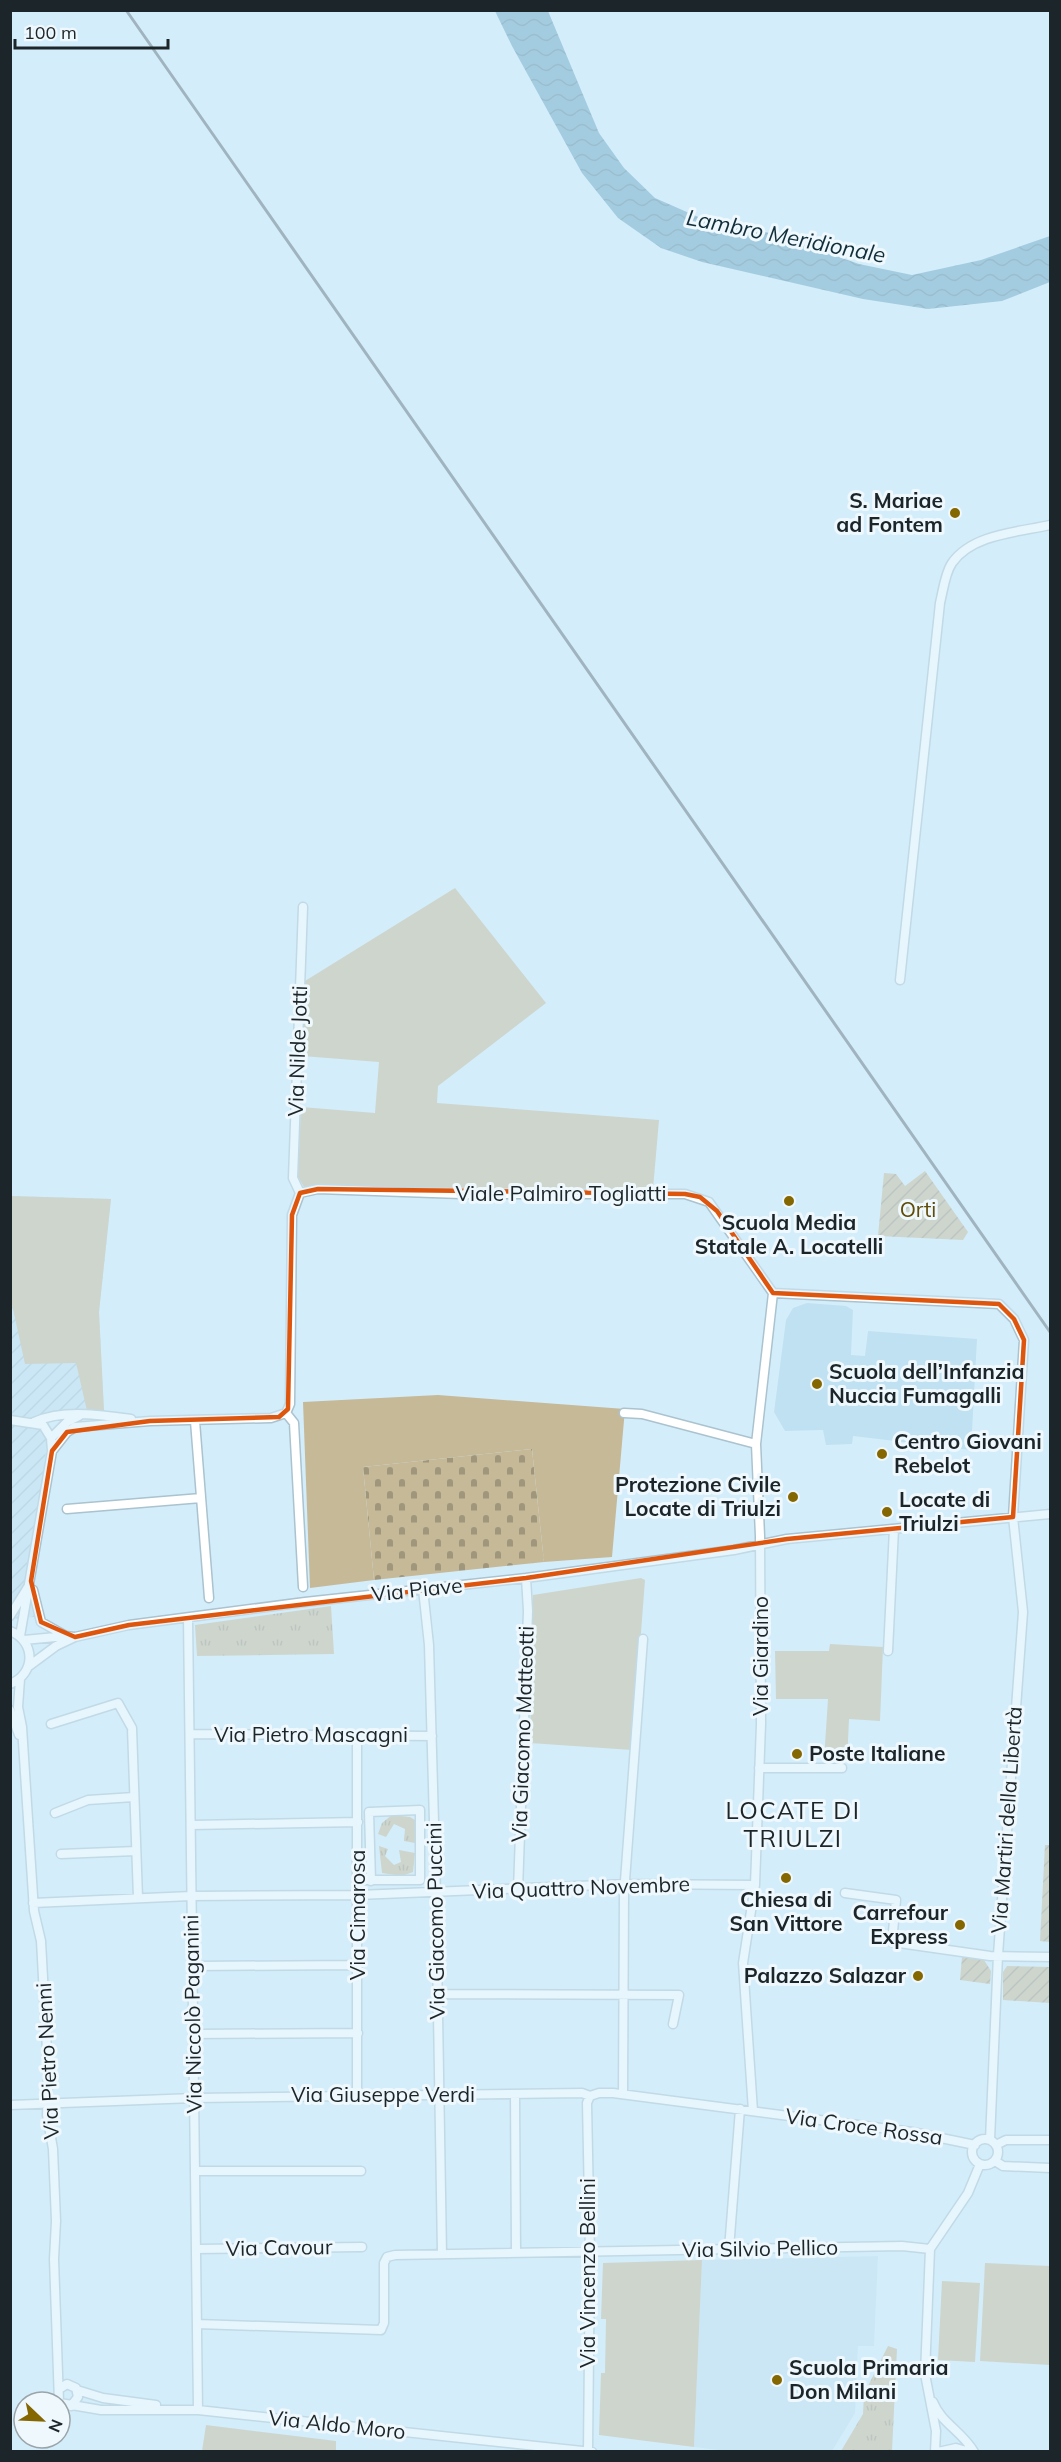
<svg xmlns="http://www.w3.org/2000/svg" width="1061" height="2462" font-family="Mulish,sans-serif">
	<defs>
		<pattern id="industrial-furrows" width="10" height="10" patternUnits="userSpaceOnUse" patternTransform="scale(1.5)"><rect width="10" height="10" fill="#c0e1f1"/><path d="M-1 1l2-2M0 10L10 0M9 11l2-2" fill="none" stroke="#a4c1cf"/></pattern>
		<pattern id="grass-tufts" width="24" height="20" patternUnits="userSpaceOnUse" patternTransform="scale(1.5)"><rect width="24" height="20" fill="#c6b998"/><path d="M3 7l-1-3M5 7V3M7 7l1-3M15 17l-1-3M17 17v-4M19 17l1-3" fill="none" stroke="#a0967c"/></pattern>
		<pattern id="cemetery-stones" width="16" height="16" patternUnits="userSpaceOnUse" patternTransform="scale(1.5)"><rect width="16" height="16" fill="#c6b998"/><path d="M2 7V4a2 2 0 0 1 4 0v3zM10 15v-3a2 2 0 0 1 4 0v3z" fill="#a0967c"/></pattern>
		<pattern id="garden-furrows" width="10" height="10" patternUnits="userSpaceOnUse" patternTransform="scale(1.5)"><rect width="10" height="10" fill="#c6b998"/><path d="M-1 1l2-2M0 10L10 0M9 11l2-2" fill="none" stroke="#a0967c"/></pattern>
		<pattern id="water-waves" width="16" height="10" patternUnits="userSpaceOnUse" patternTransform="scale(1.5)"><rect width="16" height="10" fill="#69a5c0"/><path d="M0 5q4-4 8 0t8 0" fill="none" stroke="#56869c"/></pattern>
	</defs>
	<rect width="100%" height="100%" fill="#d4edfa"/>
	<!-- built -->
	<path fill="#c0e1f1" d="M807 1303 846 1306 853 1310 851 1355 865 1356 868 1331 977 1339 971 1450 853 1436 852 1444 826 1445 823 1430 785 1431 774 1412 786 1320 793 1308Z
		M878 2256 874 2346H858L855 2413 832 2451 733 2452 694 2447 702 2260Z"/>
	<!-- industrial -->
	<path fill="url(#industrial-furrows)" d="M11 1196 111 1199 99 1312 104 1416 50 1417 31 1580 34 1617 11 1619Z"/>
	<!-- grass -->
	<path fill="url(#grass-tufts)" d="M331 1606 334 1654 197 1656 195 1625Z
		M392 1815 410 1817 418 1822 415 1843 404 1841 405 1829 394 1824 386 1837 378 1834 382 1823Z
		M379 1846 388 1849 385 1856 394 1865 401 1862 399 1850 415 1853 413 1872 402 1876 382 1873Z
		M888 2346 897 2349 892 2451H841L863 2414 864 2394Z"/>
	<!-- cemetery -->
	<path fill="url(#cemetery-stones)" d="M532 1449 544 1562 374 1580 363 1467Z"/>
	<!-- park -->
	<path fill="#c6b998" d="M455 888 546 1003 438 1086 437 1103 659 1120 653 1189 304 1187 298 1177 301 1107 375 1113 379 1062 302 1056 305 981Z
		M10 1196 111 1199 99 1312 104 1410 87 1411 76 1363 25 1364 11 1300Z
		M438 1395 625 1409 612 1557 544 1562 532 1449 363 1467 374 1580 310 1588 303 1402Z
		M641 1578 645 1580 632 1750 530 1743 533 1595Z
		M830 1644 883 1647 880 1721 849 1719 847 1762 824 1760 828 1699H776L775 1651H829Z
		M702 2260 694 2447 599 2435 601 2373H605L606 2319H601L603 2263Z
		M985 2263 1050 2266V2365L980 2361Z
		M942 2281 980 2283 975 2362 938 2360Z
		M206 2425 336 2441V2451H202Z"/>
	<!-- garden -->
	<path fill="url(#garden-furrows)" d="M925 1171 968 1232 963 1240 878 1236 884 1173 896 1174 905 1186Z
		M1045 1845H1050V1942L1040 1941Z
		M962 1957 984 1960 991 1971 990 1984 960 1980Z
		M1007 1966 1050 1967V2003L1003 2000V1972Z"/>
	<!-- water -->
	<path fill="url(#water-waves)" d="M495 11H548L599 133 624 168 655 198 705 220 770 233 859 264 912 275 981 260 1050 236V282L1002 301 928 309 863 299 702 262 661 248 618 218 582 173 512 46Z"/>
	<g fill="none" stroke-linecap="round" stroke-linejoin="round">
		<!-- street casing -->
		<g stroke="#aac3cf" stroke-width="11">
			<path id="street" d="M900 980 940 603C943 591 945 573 952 563 972 534 1019 532 1050 525
				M300 1193 318 1189 461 1194H685L709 1202 773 1293
				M300 1193 293 1178 303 907
				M773 1293 999 1304 1014 1319 1024 1340 1013 1517 1023 1612 998 1955 990 2140
				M286 1413 290 1404 292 1215 300 1193
				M286 1413 294 1423 303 1587
				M624 1413 642 1414 756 1444
				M10 1420 43 1425 51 1438 52 1451 20 1636
				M195 1421 209 1598
				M34 1422C64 1409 99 1415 131 1419
				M51 1438 67 1422 79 1416
				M52 1451 67 1432 75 1427 150 1421 271 1418 286 1413
				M67 1509 201 1498
				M423 1589 429 1645 436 1893 442 2254
				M33 1590 41 1622 66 1636 74 1637
				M10 1616 28 1587
				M188 1618 198 2410
				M10 1631C36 1641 36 1674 10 1684
				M24 1640 66 1636
				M888 1651 894 1529
				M29 1666 56 1646 75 1637 129 1625 305 1602 526 1578 734 1550 787 1539 1050 1514
				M20 1679 18 1707 22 1727 34 1911 41 1941 48 2069 47 2115 53 2149 56 2221 54 2259 59 2402
				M10 1710 19 1735
				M51 1724 118 1703 132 1728 138 1898
				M190 1734 432 1736
				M759 1768H842
				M55 1813 88 1800 134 1797
				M192 1825 358 1822
				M61 1854 136 1851
				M358 1880H420V1810L369 1812 371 1881
				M518 1890 528 1611 526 1578
				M845 1893 896 1900 892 1942 990 1956 1050 1957
				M33 1903 191 1896 358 1895 627 1884 755 1885
				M193 1966 358 1965
				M438 1994 679 1995 673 2024
				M194 2034 358 2033
				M357 2094V1736
				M515 2094 516 2253
				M623 2094 624 1894 643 1639
				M10 2105 194 2098 582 2093 590 2096 599 2093H613L912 2132 975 2145
				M753 2111 743 1963 755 1885 761 1724 760 1536 756 1444 773 1293
				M972 2152a13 13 0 1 1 26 0a13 13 0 1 1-26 0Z
				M996 2145 1006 2140H1050
				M995 2161 1003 2166 1050 2168
				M195 2171H361
				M197 2249 362 2247
				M729 2249 740 2109
				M197 2324 381 2330 384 2323V2263L387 2257 395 2255 902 2246 930 2249
				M59 2389 67 2384 76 2388 78 2397 71 2406
				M77 2390 103 2398 156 2405
				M933 2402C941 2423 963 2432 974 2452
				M60 2403 101 2410H198L592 2452
				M588 2451 590 2253 587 2103 590 2096
				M935 2452 936 2431 925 2374 930 2249 968 2193 980 2164
				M938 2452 956 2448 970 2452"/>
		</g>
		<!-- street -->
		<use href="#street" stroke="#fff" stroke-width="8"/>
		<!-- rail -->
		<path stroke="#617078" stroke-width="3" d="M126 10 1050 1332"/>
	</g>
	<!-- marked area -->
	<path d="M0 0H1061V2462H0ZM318 1189 685 1194 700 1197 717 1211 773 1293 999 1304 1014 1319 1024 1340 1013 1517 787 1539 526 1578 129 1625 75 1637 41 1622 31 1581 52 1451 67 1432 150 1421 279 1417 288 1409 292 1215 300 1193Z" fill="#d4edfa" fill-opacity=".55" fill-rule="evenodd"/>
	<path fill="none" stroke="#de560e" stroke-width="4.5" stroke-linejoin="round" d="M318 1189 685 1194 700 1197 717 1211 773 1293 999 1304 1014 1319 1024 1340 1013 1517 787 1539 526 1578 129 1625 75 1637 41 1622 31 1581 52 1451 67 1432 150 1421 279 1417 288 1409 292 1215 300 1193Z"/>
	<!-- markers -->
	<g fill="#846700" stroke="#eef8fd" stroke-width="2">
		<circle cx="955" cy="513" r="6"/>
		<circle cx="789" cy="1201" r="6"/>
		<circle cx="817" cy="1384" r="6"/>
		<circle cx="882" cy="1454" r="6"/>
		<circle cx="793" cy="1497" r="6"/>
		<circle cx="887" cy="1512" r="6"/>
		<circle cx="797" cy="1754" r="6"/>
		<circle cx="786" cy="1878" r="6"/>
		<circle cx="960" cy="1925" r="6"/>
		<circle cx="918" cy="1976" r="6"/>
		<circle cx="777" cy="2380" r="6"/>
	</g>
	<g text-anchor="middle" stroke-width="6" stroke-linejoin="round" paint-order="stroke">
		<!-- poi labels -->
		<g font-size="21" font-weight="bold" fill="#1c262a" stroke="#eef8fd" text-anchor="start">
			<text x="943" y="508" text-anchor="end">S. Mariae<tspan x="943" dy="24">ad Fontem</tspan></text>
			<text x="789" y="1230" text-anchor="middle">Scuola Media<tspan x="789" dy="24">Statale A. Locatelli</tspan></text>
			<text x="829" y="1379">Scuola dell’Infanzia<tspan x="829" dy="24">Nuccia Fumagalli</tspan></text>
			<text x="894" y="1449">Centro Giovani<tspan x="894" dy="24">Rebelot</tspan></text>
			<text x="781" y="1492" text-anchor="end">Protezione Civile<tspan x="781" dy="24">Locate di Triulzi</tspan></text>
			<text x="899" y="1507">Locate di<tspan x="899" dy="24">Triulzi</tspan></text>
			<text x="809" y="1761">Poste Italiane</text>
			<text x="786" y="1907" text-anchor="middle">Chiesa di<tspan x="786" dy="24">San Vittore</tspan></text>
			<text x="948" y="1920" text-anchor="end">Carrefour<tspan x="948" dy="24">Express</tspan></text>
			<text x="906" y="1983" text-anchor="end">Palazzo Salazar</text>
			<text x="789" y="2375">Scuola Primaria<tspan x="789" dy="24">Don Milani</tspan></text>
		</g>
		<!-- street labels -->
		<g font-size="21" fill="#1c262a" stroke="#eef8fd">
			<text transform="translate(298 1051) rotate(-88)" y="7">Via Nilde Jotti</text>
			<text x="561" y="1201">Viale Palmiro Togliatti</text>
			<text transform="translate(417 1590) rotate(-6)" y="7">Via Piave</text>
			<text transform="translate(761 1656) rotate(-90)" y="7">Via Giardino</text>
			<text transform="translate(523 1734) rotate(-88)" y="7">Via Giacomo Matteotti</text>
			<text x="311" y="1742">Via Pietro Mascagni</text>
			<text transform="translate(1007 1820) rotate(-86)" y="7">Via Martiri della Libertà</text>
			<text transform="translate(581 1888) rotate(-2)" y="7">Via Quattro Novembre</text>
			<text transform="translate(358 1915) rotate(-90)" y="7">Via Cimarosa</text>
			<text transform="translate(436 1921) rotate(-91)" y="7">Via Giacomo Puccini</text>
			<text transform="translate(193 2014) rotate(-91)" y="7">Via Niccolò Paganini</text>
			<text transform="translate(48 2061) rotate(-93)" y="7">Via Pietro Nenni</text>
			<text x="383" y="2102">Via Giuseppe Verdi</text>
			<text transform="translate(864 2127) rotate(8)" y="7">Via Croce Rossa</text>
			<text transform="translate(279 2248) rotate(-1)" y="7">Via Cavour</text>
			<text transform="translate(760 2249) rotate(-1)" y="7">Via Silvio Pellico</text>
			<text transform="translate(588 2273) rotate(-90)" y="7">Via Vincenzo Bellini</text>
			<text transform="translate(337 2425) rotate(6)" y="7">Via Aldo Moro</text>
		</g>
		<!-- park labels -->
		<g font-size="21" fill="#604b08" stroke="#eef8fd">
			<text x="918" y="1217">Orti</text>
		</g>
		<!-- water labels -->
		<g font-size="22" font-style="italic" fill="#112e3a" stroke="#eef8fd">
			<text transform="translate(786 236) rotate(11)" y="8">Lambro Meridionale</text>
		</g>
		<!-- quarter labels -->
		<g font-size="24" letter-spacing="1.5" fill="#1c262a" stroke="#eef8fd">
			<text x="793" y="1819">LOCATE DI<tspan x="793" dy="28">TRIULZI</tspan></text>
		</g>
	</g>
	<!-- border -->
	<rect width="1061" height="2462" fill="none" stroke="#1c262a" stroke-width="24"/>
	<!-- north arrow -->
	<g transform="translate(42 2420) rotate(113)"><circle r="28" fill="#eef8fd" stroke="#9aa4a9" stroke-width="1.5"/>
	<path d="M0-4.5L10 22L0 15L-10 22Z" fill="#846700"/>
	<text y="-9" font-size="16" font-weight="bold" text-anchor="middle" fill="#1c262a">N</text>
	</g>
	<!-- scale -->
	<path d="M15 39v9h153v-9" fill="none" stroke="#1c262a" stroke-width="3"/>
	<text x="24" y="39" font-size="18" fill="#1c262a" stroke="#eef8fd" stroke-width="4.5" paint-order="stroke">100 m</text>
</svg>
